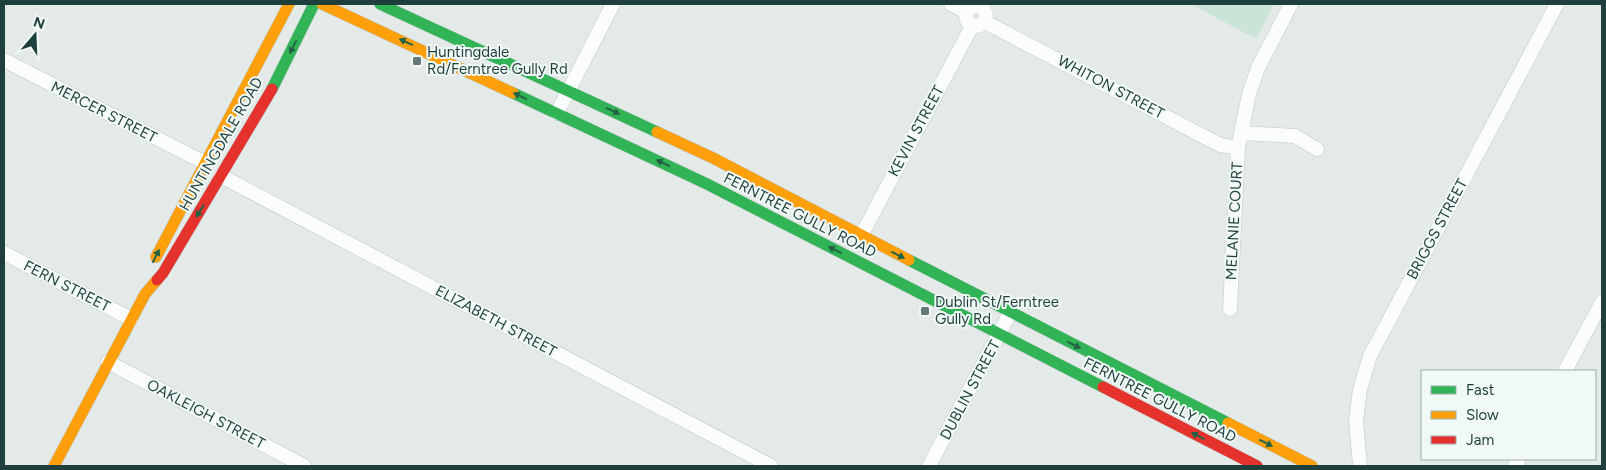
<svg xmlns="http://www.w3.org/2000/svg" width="1606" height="470" font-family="Figtree,sans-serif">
	<rect width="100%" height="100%" fill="#e3eae8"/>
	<!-- green -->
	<path fill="#cae4d8" d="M1191 4H1274L1256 39Z"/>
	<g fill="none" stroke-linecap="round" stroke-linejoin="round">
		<!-- street casing -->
		<g stroke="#c0c7c5" stroke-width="15">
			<path id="street" d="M951 4 967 12
				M966 16a10 10 0 1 1 20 0a10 10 0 1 1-20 0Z
				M985 22 1220 145 1238 148
				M4 60 205 163
				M557 113 613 4
				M1241 133 1295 136 1317 149
				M221 176 771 466
				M861 236 972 26
				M4 253 131 319
				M1230 309 1238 148 1249 94 1258 68 1291 4
				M108 362 304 466
				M1565 371 1602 302
				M929 466 1010 313
				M1360 466 1356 421 1360 389 1370 356 1557 4
				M1515 466 1519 459"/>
		</g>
		<!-- fast casing -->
		<g stroke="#bbc6c5" stroke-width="12">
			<path id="fast" d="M380 4 657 132
				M272 89 314 4
				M513 93 707 184 1103 387
				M909 260 1228 423"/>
		</g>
		<!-- slow casing -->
		<g stroke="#bbc6c5" stroke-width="12">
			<path id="slow" d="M322 4 513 93
				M657 132 713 158 909 260
				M156 257 289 4
				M1228 423 1312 466
				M54 466 145 294 157 280"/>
		</g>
		<!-- jam casing -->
		<g stroke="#bbc6c5" stroke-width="12">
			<path id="jam" d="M157 280 163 273 272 89
				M1103 387 1257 466"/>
		</g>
		<!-- street -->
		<use href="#street" stroke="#fbfcfc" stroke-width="14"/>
		<!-- fast -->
		<use href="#fast" stroke="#30b455" stroke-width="11"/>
		<!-- slow -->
		<use href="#slow" stroke="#ff9f0a" stroke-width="11"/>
		<!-- jam -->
		<use href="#jam" stroke="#e5322d" stroke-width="11"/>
	</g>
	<!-- one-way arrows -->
	<defs><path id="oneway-solid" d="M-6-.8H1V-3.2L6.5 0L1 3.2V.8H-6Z" transform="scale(1.25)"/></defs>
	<g fill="#236244">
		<use href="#oneway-solid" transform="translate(406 42) rotate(-155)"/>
		<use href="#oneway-solid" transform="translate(293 47) rotate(118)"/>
		<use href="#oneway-solid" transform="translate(520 96) rotate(-154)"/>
		<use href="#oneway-solid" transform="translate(613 111) rotate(25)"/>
		<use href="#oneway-solid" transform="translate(663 163) rotate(-155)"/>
		<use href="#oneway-solid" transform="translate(200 211) rotate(122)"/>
		<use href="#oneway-solid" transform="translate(835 250) rotate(-153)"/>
		<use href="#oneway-solid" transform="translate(898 255) rotate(27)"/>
		<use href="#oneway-solid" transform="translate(156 256) rotate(-63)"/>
		<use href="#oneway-solid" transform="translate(1074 345) rotate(27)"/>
		<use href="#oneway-solid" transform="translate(1198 436) rotate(-153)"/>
		<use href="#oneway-solid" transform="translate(1266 443) rotate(27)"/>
	</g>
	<!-- markers -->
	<g fill="#637b78" stroke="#f0f9f6" stroke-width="2">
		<rect x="412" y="56" width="10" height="10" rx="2.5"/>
		<rect x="920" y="306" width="10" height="10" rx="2.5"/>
	</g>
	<g text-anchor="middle" stroke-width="4" stroke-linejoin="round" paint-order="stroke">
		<!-- poi labels -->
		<g font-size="15" fill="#1e3f3c" stroke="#f0f9f6" text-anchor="start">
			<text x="427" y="57">Huntingdale<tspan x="427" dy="17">Rd/Ferntree Gully Rd</tspan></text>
			<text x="935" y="307">Dublin St/Ferntree<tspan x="935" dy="17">Gully Rd</tspan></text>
		</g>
		<!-- street labels -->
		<g font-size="15" fill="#1e3f3c" stroke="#f0f9f6">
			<text transform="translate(1111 87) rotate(28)" y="5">WHITON STREET</text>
			<text transform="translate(104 112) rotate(27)" y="5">MERCER STREET</text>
			<text transform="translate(916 131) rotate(-62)" y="5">KEVIN STREET</text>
			<text transform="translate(221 144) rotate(-60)" y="5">HUNTINGDALE ROAD</text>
			<text transform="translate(800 215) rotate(27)" y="5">FERNTREE GULLY ROAD</text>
			<text transform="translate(1234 221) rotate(-87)" y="5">MELANIE COURT</text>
			<text transform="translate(1437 229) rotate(-62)" y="5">BRIGGS STREET</text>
			<text transform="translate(67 286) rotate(27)" y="5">FERN STREET</text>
			<text transform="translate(496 321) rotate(28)" y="5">ELIZABETH STREET</text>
			<text transform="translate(970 390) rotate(-62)" y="5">DUBLIN STREET</text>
			<text transform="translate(1160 400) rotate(27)" y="5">FERNTREE GULLY ROAD</text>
			<text transform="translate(206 414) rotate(28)" y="5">OAKLEIGH STREET</text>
		</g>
	</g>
	<!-- border -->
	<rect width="1606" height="470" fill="none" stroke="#1e3f3c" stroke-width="10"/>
	<!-- legend -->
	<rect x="1421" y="370" width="175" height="90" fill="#f0f9f6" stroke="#9cafac"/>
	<rect x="1431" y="386" width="25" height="8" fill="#30b455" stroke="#9cafac"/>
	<text x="1466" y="395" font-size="15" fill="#1e3f3c">Fast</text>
	<rect x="1431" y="411" width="25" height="8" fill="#ff9f0a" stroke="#9cafac"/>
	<text x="1466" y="420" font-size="15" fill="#1e3f3c">Slow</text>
	<rect x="1431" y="436" width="25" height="8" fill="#e5322d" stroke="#9cafac"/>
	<text x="1466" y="445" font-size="15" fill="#1e3f3c">Jam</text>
	<!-- north arrow -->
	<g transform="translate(35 35) rotate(19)" stroke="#f0f9f6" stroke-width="4" paint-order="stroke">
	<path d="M0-4L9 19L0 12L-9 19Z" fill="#1e3f3c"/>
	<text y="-8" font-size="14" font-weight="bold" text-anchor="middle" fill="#1e3f3c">N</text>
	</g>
</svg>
